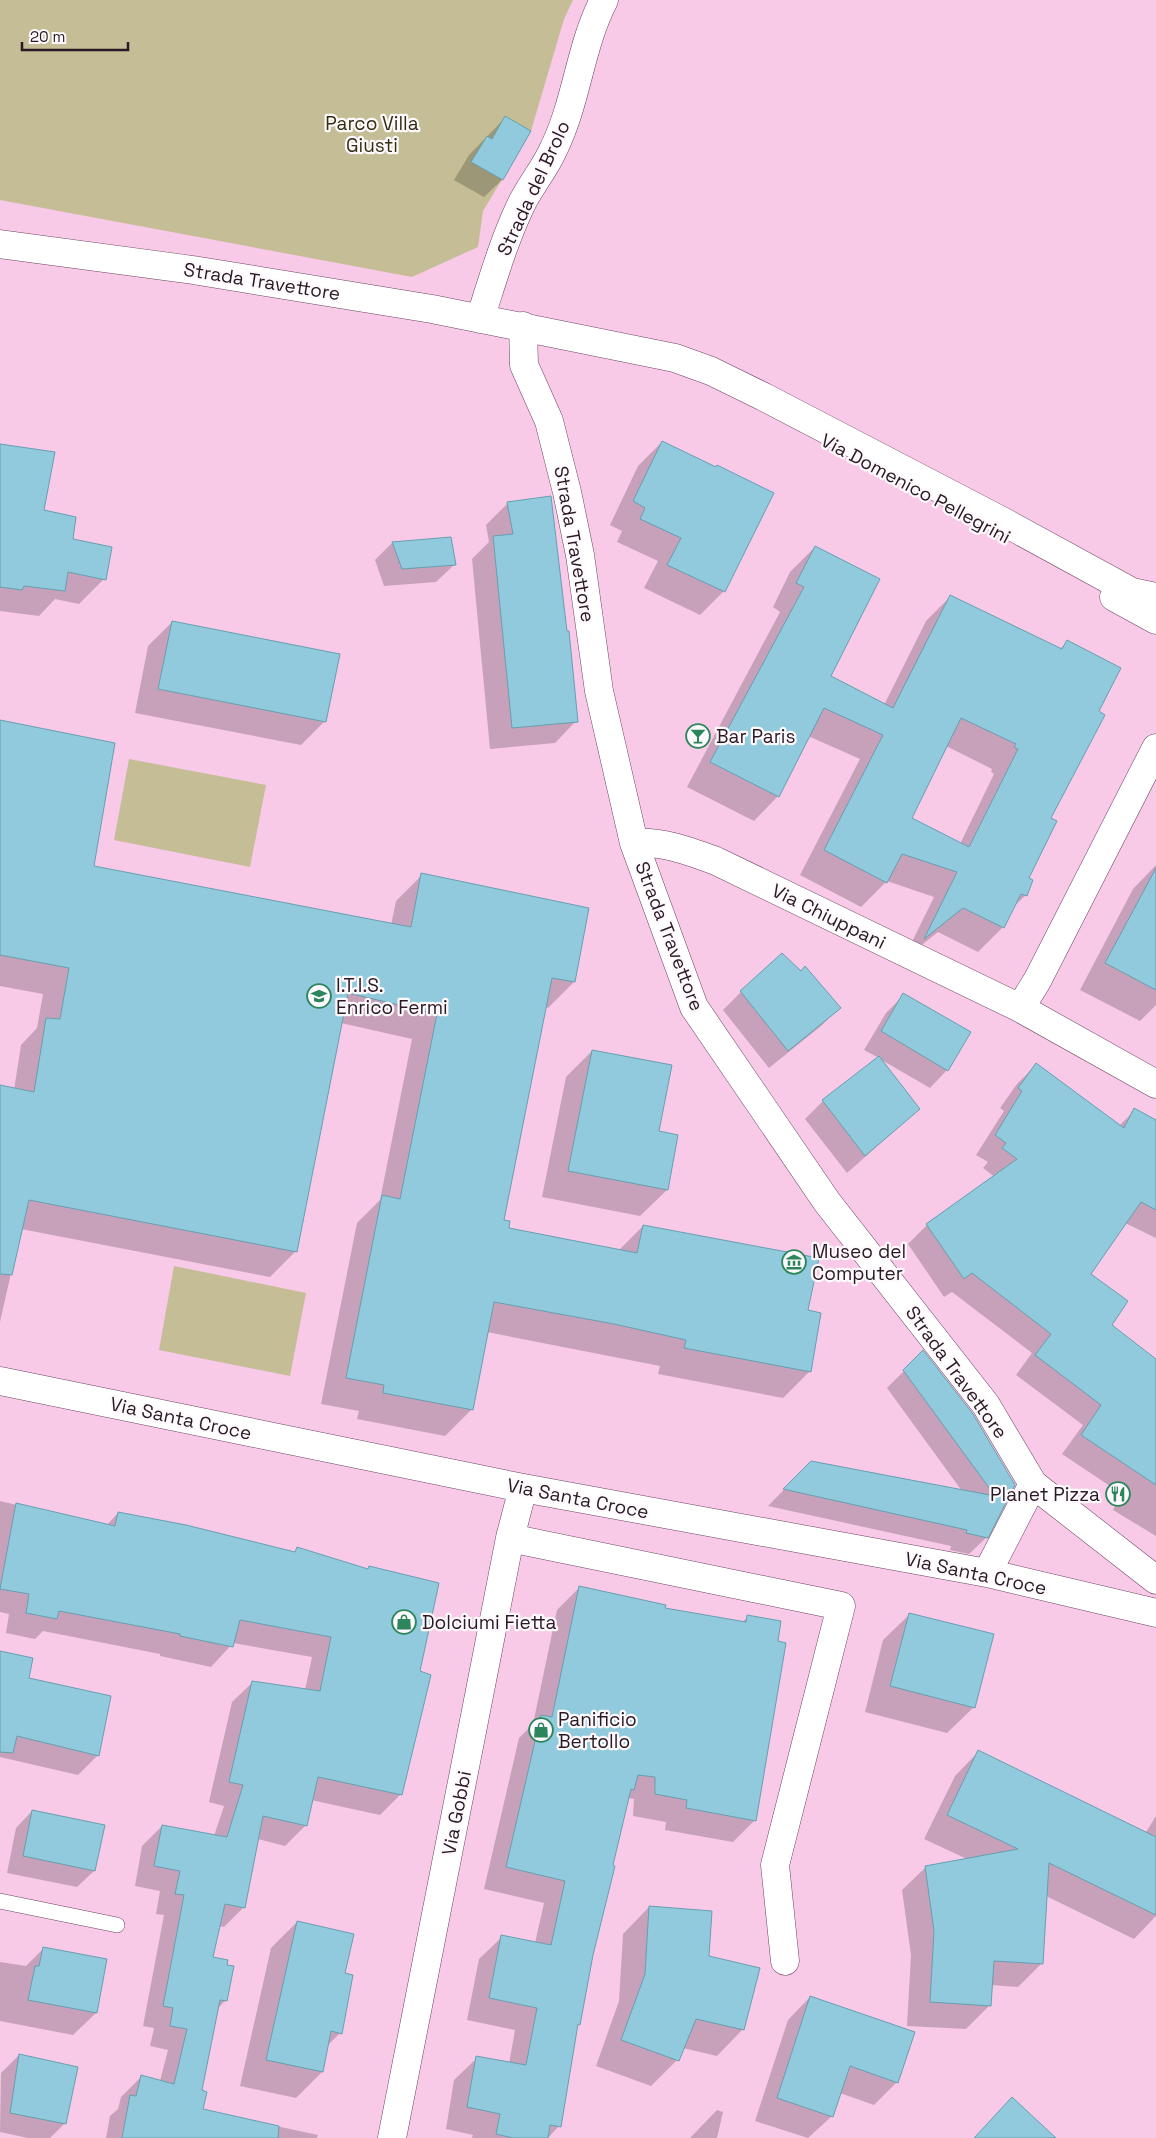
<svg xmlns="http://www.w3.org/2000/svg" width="1156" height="2138" font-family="'Space Grotesk',sans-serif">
	<rect width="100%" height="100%" fill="#f8cae8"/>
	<!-- green -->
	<path fill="#c4bd95" d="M0 0H573L564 19 531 131 483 211 478 247 412 277 0 200Z
		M129 759 266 785 250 867 114 840Z
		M174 1266 306 1293 290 1376 159 1350Z"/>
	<!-- shadow -->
	<path fill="#0003" fill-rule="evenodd" d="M505 118 530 132 502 180 484 197 454 180 469 155Z
		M662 442 772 494 724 591 700 615 644 588 658 561 617 542 622 531 610 525 638 466Z
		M0 445 43 511 104 579 79 604 55 599 39 616 0 611Z
		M508 503 576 721 555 743 490 749 472 559 489 542 486 525Z
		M392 543 454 565 436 582 384 586 375 560Z
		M815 547 829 676 884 705 926 621 951 596 1060 649 1067 642 1097 712 1049 818 1027 878 1026 895 1012 908 1003 927 978 952 938 932 903 960 934 897 887 881 861 907 800 875 860 759 808 736 778 796 754 821 687 787 780 612 773 607 790 572ZM946 746 992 769 991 772 994 774 960 844 910 818Z
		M172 622 325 721 301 745 135 713 148 646Z
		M0 722 93 867 391 925 396 901 422 875 574 982 548 1008 545 1007 503 1222 508 1229 618 1251 643 1226 807 1311 809 1372 783 1398 658 1374 660 1366 487 1332 471 1410 445 1436 357 1419 359 1411 321 1404 357 1223 380 1200 412 1039 341 1023 296 1251 270 1277 21 1229 0 1322V1087L14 1090 21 1045 37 1028 43 994 0 986Z
		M1156 865V1005L1140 1021 1080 990 1133 889Z
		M741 992 839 1008 821 1026 769 1068 723 1010Z
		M904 995 947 1070 930 1088 880 1059 919 1109 847 1173 805 1119 823 1101 879 1058 864 1050 886 1013Z
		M592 1051 658 1132 667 1190 640 1216 542 1197 566 1077Z
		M1036 1065 1119 1126 1135 1110 1156 1121V1238L1125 1223 1089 1274 1110 1326 1156 1360V1536L1113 1510 1122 1494 1062 1454 1083 1425 1016 1375 1032 1353 952 1292 944 1297 908 1244 927 1225 995 1177 983 1168 988 1162 976 1155 1004 1111 1000 1108 1017 1084Z
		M923 1352 1014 1485 987 1537 969 1554 950 1550 951 1546 768 1506 811 1462 962 1491 887 1388Z
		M0 1501 106 1526 118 1513 293 1553 297 1549 419 1672 430 1676 400 1795 380 1815 311 1800 306 1825 285 1846 258 1839 244 1907 224 1927 219 1926 212 1958 226 2000 217 2009 200 2091 201 2110 318 2135 317 2138H106L110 2116 118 2109 121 2097 141 2077 160 2081 168 2050 150 2046 154 2028 143 2026 164 1915 156 1914 160 1891 135 1886 142 1846 162 1826 214 1836 224 1806 209 1802 232 1702 253 1682 305 1690 312 1657 233 1643 211 1667 160 1656V1654L43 1631 35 1639 6 1633 9 1614 0 1612Z
		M579 1588 664 1609 742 1622 748 1617 755 1820 733 1842 665 1830 666 1822 633 1816 634 1799 627 1798 592 1955 579 2024 576 2027 559 2126 548 2138H472L473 2135 446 2129 454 2080 477 2058 509 2064 515 2030 467 2020 479 1959 502 1937 535 1943 544 1903 484 1889 519 1738 533 1724 557 1610Z
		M910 1614 974 1707 947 1733 865 1712 883 1640Z
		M0 1652 98 1755 78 1775 0 1757Z
		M978 1752 1146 1832 1156 1816V1916L1134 1939 1046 1896 1042 1963 1018 1987 991 1985 990 2005 966 2029 907 2026 911 1955 902 1890 926 1867 967 1859 924 1839 955 1776Z
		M32 1811 94 1871 77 1887 7 1873 16 1828Z
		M649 1907 708 1957 743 2029 717 2056 683 2048 677 2060 651 2086 596 2066 619 2001 623 1934Z
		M297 1922 343 1974 340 2033 327 2046 322 2072 296 2098 240 2086 271 1948Z
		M44 1948 106 1960 96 2013 73 2035 0 2021V1962L26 1966Z
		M810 1997 913 2033 896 2083 874 2105 840 2093 832 2116 808 2138 755 2121 788 2020Z
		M19 2055 76 2068 64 2124 50 2138H28L0 2132 1 2073Z
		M717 2110 723 2112 717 2138H690Z"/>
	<!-- building -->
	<path fill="#90cadc" stroke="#669fb0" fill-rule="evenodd" d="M505 116 531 131 503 180 471 162 487 136 492 139Z
		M662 441 716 467 717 465 774 493 725 592 667 565 681 538 640 519 645 508 633 501Z
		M0 444 55 452 44 510 76 517 73 539 112 547 106 580 68 572 65 591 24 586 22 590 0 587Z
		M551 496 567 631H569L578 722 512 728 493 536 513 534 507 502Z
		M451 537 456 565 402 569 392 542Z
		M815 546 880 579 831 676 893 708 950 595 1062 649 1067 640 1121 668 1099 711 1105 715 1051 818 1057 821 1029 878 1033 880 1027 896 1021 894 1004 928 963 908 924 939 957 872 902 854 887 883 824 850 883 735 824 708 779 797 710 762 804 587 796 583ZM961 718 1016 744 1014 747 1018 749 969 847 912 818Z
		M172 621 340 654 326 722 158 689Z
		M0 720 115 743 94 866 411 927 421 873 589 908 575 982 552 978 504 1220 510 1221 509 1228 637 1253 643 1225 819 1258 808 1310 821 1313 811 1372 684 1348 686 1340 614 1324 494 1302 473 1410 383 1393 384 1385 346 1378 382 1195 400 1199 437 1014 348 993 297 1252 29 1200 12 1275 0 1274V1085L34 1092 46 1018 60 1019 69 968 0 955Z
		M1156 868V990L1105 963Z
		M782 953 801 971 805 966 841 1008 788 1051 740 991Z
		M903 993 971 1032 948 1071 881 1031Z
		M592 1050 672 1065 659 1131 678 1135 668 1190 568 1171Z
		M879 1056 920 1109 865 1156 822 1100Z
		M1036 1063 1124 1128 1134 1108 1156 1120V1210L1141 1202 1091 1274 1128 1301 1112 1325 1156 1359V1485L1081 1435 1101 1405 1035 1355 1051 1334 972 1273 964 1279 926 1224 1017 1159 1002 1148 1006 1143 995 1135 1022 1091 1018 1088Z
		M923 1350 973 1414 1015 1485 988 1538 966 1533 967 1530 783 1489 811 1461 995 1496 903 1370Z
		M16 1503 115 1526 118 1512 186 1525 295 1552 297 1547 368 1569 369 1566 439 1583 420 1671 431 1675 402 1795 318 1777 307 1826 263 1816 245 1908 225 1904 213 1957 228 1960 227 1965 234 1966 227 2001 220 2000 202 2090 207 2092 203 2109 279 2126 278 2138H122L130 2095 136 2096 141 2075 174 2084 187 2029 170 2026 173 2008 163 2006 184 1895 175 1894 180 1871 154 1866 162 1825 227 1837 243 1785 229 1782 252 1681 320 1691 331 1637 240 1620 233 1647 180 1636V1634L59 1611 57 1619 26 1613 29 1594 0 1589Z
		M579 1586 666 1605 665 1608 746 1622 747 1615 781 1621 778 1641 786 1643 756 1821 686 1808 687 1800 655 1794V1777L638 1775 634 1790 631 1789 613 1865 615 1866 593 1955 580 2025 578 2024 561 2127 550 2125 548 2138H513L496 2134 500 2114 467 2107 476 2056 526 2065 537 2008 489 1998 501 1935 551 1945 565 1881 506 1867 541 1715 552 1717Z
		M909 1613 994 1634 975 1708 890 1686Z
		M0 1651 33 1658 29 1678 111 1696 99 1756 17 1736 13 1753 0 1752Z
		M978 1750 1156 1837V1915L1049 1863 1043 1964 994 1961 991 2006 930 2002 934 1931 925 1866 1018 1849 947 1815Z
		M32 1810 105 1825 95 1871 23 1856Z
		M649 1906 712 1911 709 1956 760 1968 744 2030 696 2019 679 2061 621 2040 645 1974Z
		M297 1921 354 1934 345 1973 353 1975 342 2034 331 2031 323 2072 266 2060Z
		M43 1947 107 1959 97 2013 28 2000 35 1966H39Z
		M810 1996 915 2032 898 2083 850 2066 833 2117 777 2098Z
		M19 2054 78 2067 66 2124 10 2113Z
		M1012 2097 1056 2138H974Z"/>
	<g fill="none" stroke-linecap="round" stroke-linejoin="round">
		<!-- lane casing -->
		<g stroke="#6b455f" stroke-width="16">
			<path id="lane" d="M0 1901 117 1925"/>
		</g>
		<!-- street casing -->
		<g stroke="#6b455f" stroke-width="29">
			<path id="street" d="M0 244 193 270 432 309 675 358 711 371 764 397 1002 521 1132 592 1156 597
				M480 319C492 282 503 243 520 207 529 187 545 169 554 148 577 101 580 46 604 0
				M523 326 524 365 549 421 567 492 580 555 599 691 634 843 694 1007 827 1202 986 1405 1033 1484 1156 1580
				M1114 597 1156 620
				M634 843C663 841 689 851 716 861L1020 1008 1156 1084
				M1020 1008 1037 981 1156 748
				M0 1381 523 1488 987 1573 1156 1613
				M510 1538 841 1606 775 1865 785 1961
				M987 1573 1033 1484
				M392 2138 510 1538 523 1488"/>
		</g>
		<!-- lane -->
		<use href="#lane" stroke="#fff" stroke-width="15"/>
		<!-- street -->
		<use href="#street" stroke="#fff" stroke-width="28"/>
	</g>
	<!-- icons -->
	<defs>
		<g id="bar-ring" transform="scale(1.25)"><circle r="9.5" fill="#fef9fc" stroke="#2c865c" stroke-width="1.5"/><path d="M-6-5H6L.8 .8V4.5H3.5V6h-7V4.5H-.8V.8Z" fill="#2c865c"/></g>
		<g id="school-ring" transform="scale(1.25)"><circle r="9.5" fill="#fef9fc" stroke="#2c865c" stroke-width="1.5"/><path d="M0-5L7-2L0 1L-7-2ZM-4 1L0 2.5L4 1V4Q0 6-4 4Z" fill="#2c865c"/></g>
		<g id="museum-ring" transform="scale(1.25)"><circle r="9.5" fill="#fef9fc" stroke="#2c865c" stroke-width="1.5"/><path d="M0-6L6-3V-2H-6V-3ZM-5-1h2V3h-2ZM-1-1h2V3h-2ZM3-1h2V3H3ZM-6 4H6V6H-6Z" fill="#2c865c"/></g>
		<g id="restaurant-ring" transform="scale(1.25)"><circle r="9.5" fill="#fef9fc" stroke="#2c865c" stroke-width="1.5"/><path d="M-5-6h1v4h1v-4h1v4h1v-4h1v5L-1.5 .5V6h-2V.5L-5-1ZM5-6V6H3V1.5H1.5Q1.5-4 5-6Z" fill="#2c865c"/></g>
		<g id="shop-ring" transform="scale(1.25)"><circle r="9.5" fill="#fef9fc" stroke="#2c865c" stroke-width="1.5"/><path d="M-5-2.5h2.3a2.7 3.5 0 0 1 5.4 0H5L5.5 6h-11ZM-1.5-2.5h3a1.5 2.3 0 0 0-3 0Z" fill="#2c865c"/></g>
	</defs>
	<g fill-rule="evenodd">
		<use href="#bar-ring" x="698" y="736"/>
		<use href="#school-ring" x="319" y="996"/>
		<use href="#museum-ring" x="794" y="1262"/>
		<use href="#restaurant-ring" x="1118" y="1494"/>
		<use href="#shop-ring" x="404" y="1622"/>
		<use href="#shop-ring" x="541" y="1730"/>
	</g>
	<g text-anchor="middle" stroke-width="4.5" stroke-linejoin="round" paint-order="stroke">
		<!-- park labels -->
		<g font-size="19" fill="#332d10" stroke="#fef9fc">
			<text x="372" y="130">Parco Villa<tspan x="372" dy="22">Giusti</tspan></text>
		</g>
		<!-- street labels -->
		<g font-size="19" fill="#291924" stroke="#fef9fc">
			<text transform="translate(533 188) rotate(-65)" y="7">Strada del Brolo</text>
			<text transform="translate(262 281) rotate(9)" y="7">Strada Travettore</text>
			<text transform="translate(916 488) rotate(28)" y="7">Via Domenico Pellegrini</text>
			<text transform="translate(575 544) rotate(80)" y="7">Strada Travettore</text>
			<text transform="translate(829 916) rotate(26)" y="7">Via Chiuppani</text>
			<text transform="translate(670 936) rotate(69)" y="7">Strada Travettore</text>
			<text transform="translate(957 1372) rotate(54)" y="7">Strada Travettore</text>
			<text transform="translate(181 1418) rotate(12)" y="7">Via Santa Croce</text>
			<text transform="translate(578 1498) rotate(11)" y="7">Via Santa Croce</text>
			<text transform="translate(976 1573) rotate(12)" y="7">Via Santa Croce</text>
			<text transform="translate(456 1813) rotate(-79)" y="7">Via Gobbi</text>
		</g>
		<!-- poi labels -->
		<g font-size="19" fill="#291924" stroke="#fef9fc" text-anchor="start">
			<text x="716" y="743">Bar Paris</text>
			<text x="336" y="992">I.T.I.S.<tspan x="336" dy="22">Enrico Fermi</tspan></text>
			<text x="812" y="1258">Museo del<tspan x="812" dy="22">Computer</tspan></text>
			<text x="1100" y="1501" text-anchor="end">Planet Pizza</text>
			<text x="422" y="1629">Dolciumi Fietta</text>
			<text x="558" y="1726">Panificio<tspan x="558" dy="22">Bertollo</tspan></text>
		</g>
	</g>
	<!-- scale -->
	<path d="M22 42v8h106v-8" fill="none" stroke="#291924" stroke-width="2.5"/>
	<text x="30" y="42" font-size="15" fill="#291924" stroke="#fef9fc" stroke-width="4" paint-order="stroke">20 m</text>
</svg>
